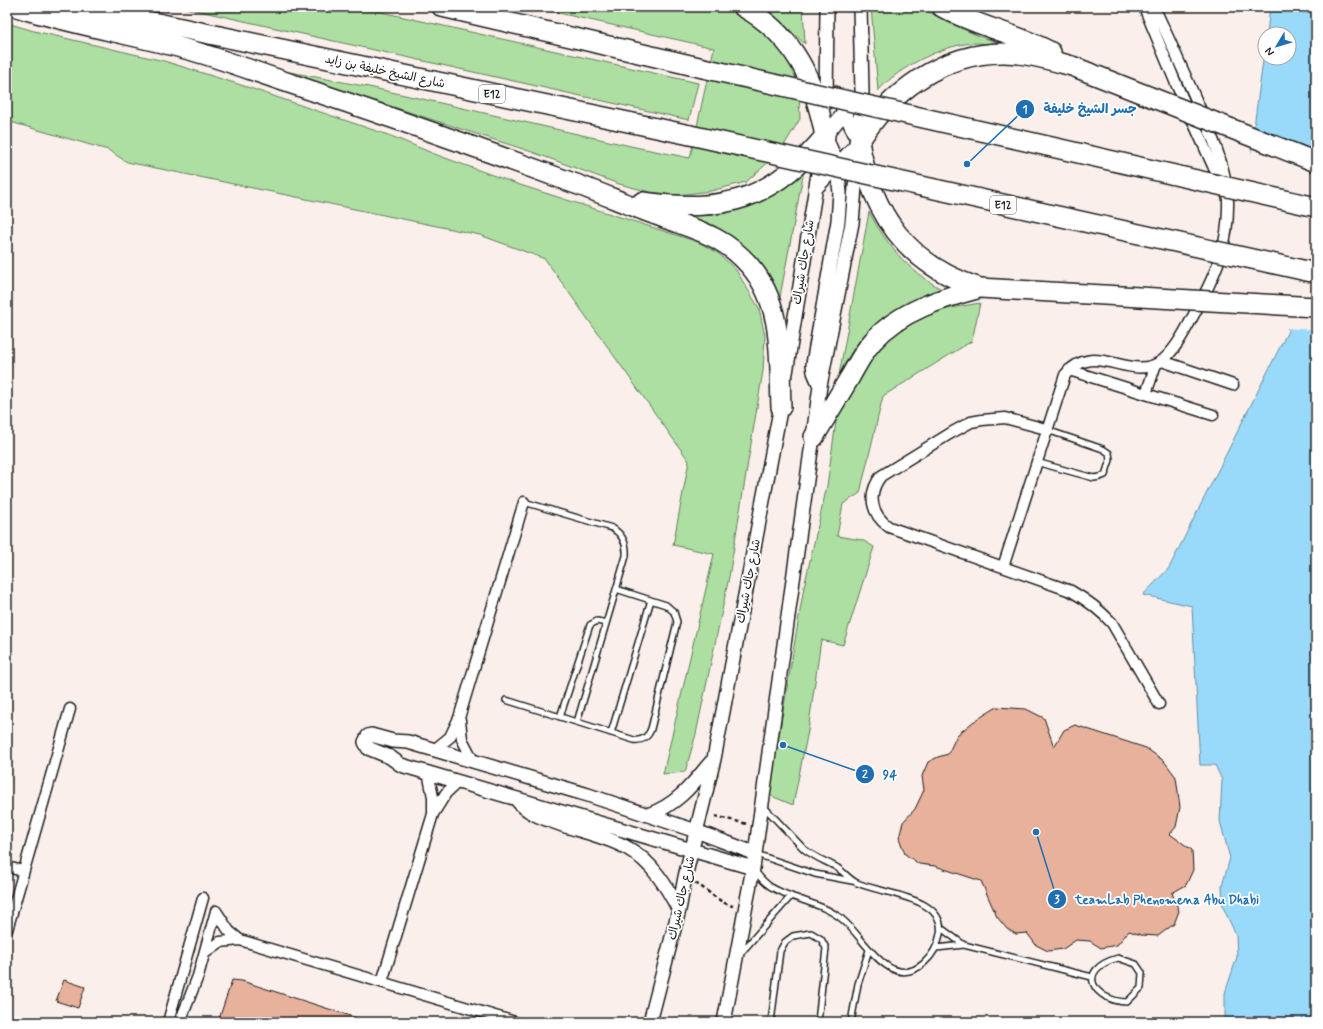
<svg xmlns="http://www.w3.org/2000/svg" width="1323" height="1029" font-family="Mynerve,'Playpen Sans Arabic',sans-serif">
	<rect width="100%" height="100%" fill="#faefeb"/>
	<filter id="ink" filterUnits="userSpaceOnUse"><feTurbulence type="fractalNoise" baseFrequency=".025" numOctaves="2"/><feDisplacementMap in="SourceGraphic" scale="8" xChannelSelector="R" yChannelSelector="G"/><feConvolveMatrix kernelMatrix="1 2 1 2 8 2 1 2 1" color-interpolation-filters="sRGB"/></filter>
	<g filter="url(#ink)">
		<!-- green -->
		<path fill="#acdfa1" stroke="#647e5e" d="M181 7H359L698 83 689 120Z
			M532 7H726L759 26 798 67 800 119 780 152 746 182 711 191 678 195 650 192 619 184 532 152 279 70 369 87 635 147 690 158 714 48Z
			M762 7H803L805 44 771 13Z
			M871 7H920L947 22 979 36 1017 49C1004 47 991 44 978 43 947 42 897 68 878 91Z
			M7 23 34 31 164 61 241 85 391 136 437 155 517 184 698 242 718 253 736 270 759 308 765 336 763 371 729 577 696 734 685 772 663 774 714 554 673 545 689 461 545 259 480 235 127 162 108 150 7 121Z
			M804 170 779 302 757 274 661 211 697 213Z
			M869 212C890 250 911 274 949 293 930 301 904 307 885 318 864 330 849 353 839 375Z
			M980 303 972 341 883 396 860 493 843 504 837 536 862 540 874 547 843 645 821 640 808 731 793 805 769 795 804 587 827 486 837 414 845 386 894 328 939 310Z"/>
		<!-- water -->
		<path fill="#99dafb" stroke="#678ea2" d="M1270 7H1316V1022H1225V993L1237 957 1236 935 1223 907 1222 886 1230 858 1220 821 1222 780 1215 765H1200L1192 606 1143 595 1169 568 1288 331 1251 148 1265 47V58H1289V34H1267Z"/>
		<!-- pier -->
		<path fill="#faefeb" d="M1254 130 1316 154V330L1285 328 1251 156Z"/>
		<!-- building -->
		<path fill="#e7b19b" stroke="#1c1c1c" d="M997 707 1026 709 1044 718 1054 747 1064 730 1075 725 1146 748 1164 761 1176 777 1180 807 1176 827 1170 834 1192 850 1193 870 1186 885 1172 893 1179 911 1174 924 1158 936 1141 935 1129 931 1117 945 1101 948 1090 941 1076 940 1063 949 1048 951 1036 945 1027 933 1016 934 1007 929 997 917 981 881 935 866 919 864 905 854 899 838 903 822 915 809 924 790 922 776 928 762 938 757 948 754 957 735 973 722Z
			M64 980 85 987 78 1008 56 1001Z
			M232 980 242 981 363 1020V1022H218Z"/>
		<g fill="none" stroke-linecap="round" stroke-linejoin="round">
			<!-- service casing -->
			<g stroke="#1c1c1c" stroke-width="8">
				<path id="service" d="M1036 462 1094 478 1100 477 1105 475 1110 460 1109 453 1103 449 1047 430
					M524 502 612 528C622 534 627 544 626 556L577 722
					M506 700 634 740C642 741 648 737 651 729L677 622 674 612 666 605 616 589
					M560 717 590 625 597 621 606 623
					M611 733 651 600
					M756 854 815 874 852 881
					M755 871C766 886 773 889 791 896
					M941 928 964 945
					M936 948 964 945 1092 977
					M740 954 791 896C809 903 828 907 843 920 864 937 890 993 924 963 933 955 938 946 940 934 947 896 879 894 855 882 848 878 843 871 836 867 825 861 814 857 804 849L764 807
					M1118 958 1136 964 1142 973 1141 988 1127 1002C1094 1001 1074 970 1118 958Z
					M771 1022 780 951 785 942 793 936 811 933 821 939 826 948 818 1022
					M851 1022 858 984 869 950"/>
			</g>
			<!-- minor casing -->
			<g stroke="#1c1c1c" stroke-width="13">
				<path id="minor" d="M1144 7 1177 86 1218 177
					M1162 361 1233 385
					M1069 370 1213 415
					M1146 394 1156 364
					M1046 429 1005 418 982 420 971 422 951 433 881 476C867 494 871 514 889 527L1071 591C1087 600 1100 610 1112 623L1159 704
					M1003 567 1065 375C1094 339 1129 382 1160 362 1176 352 1189 323 1198 307 1217 271 1229 243 1228 201 1227 166 1208 127 1194 95 1181 66 1168 36 1154 7
					M460 720 462 739 474 762
					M434 750 450 737 459 718 524 502
					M428 772 433 797V812
					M7 867 23 871
					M216 911 229 931 240 940
					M7 930 70 709
					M205 953 220 942 240 940 515 1022
					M382 982 433 814 446 793 459 781
					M168 1022 203 898
					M180 1022 198 976 216 911"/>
			</g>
			<!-- tertiary casing -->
			<g stroke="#1c1c1c" stroke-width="16">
				<path id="tertiary" d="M835 93 859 142
					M826 103 827 7
					M825 136 848 108
					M859 141 862 91 860 7
					M815 189 859 142
					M786 373 821 155
					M820 386 814 372 813 364 838 221 840 193 837 163 825 136V129
					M516 799C528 814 543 818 560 824 583 832 609 837 629 849 652 862 667 887 679 910
					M648 815C677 805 693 784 711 762
					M753 868 401 765 390 757 368 748 365 742 368 736 371 735 393 741 408 742 588 795 696 831 754 853
					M650 1022 679 910 685 877 714 759 782 400
					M724 1022 753 868 820 386 852 223 857 164"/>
			</g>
			<!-- motorway casing -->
			<g stroke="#1c1c1c" stroke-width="22">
				<path id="motorway" d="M16 7C74 25 135 35 193 51 228 61 261 74 295 85 388 116 481 149 573 183 601 193 628 205 656 215 692 229 722 234 749 265 784 304 779 358 781 407
					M81 7 690 135
					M442 7 703 68
					M942 7C977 27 1017 33 1051 52
					M642 202C724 213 771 201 825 136 814 79 795 36 743 7
					M980 288C908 266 872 214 859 142 890 92 942 53 1003 53 1027 53 1050 60 1072 66
					M814 437C826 417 838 397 850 377 857 365 863 352 873 341 900 311 942 298 980 288"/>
			</g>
			<!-- path -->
			<path stroke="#1c1c1c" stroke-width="2.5" stroke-dasharray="4 3" stroke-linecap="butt" d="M715 816 747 824
				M695 883C710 891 717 902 733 906"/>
			<!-- service -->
			<use href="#service" stroke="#fff" stroke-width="5"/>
			<!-- minor -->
			<use href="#minor" stroke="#fff" stroke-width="10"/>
			<!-- tertiary -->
			<use href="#tertiary" stroke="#fff" stroke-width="13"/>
			<!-- motorway -->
			<use href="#motorway" stroke="#fff" stroke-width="19"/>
			<!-- motorway-bridge casing -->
			<g stroke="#1c1c1c" stroke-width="22" stroke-linecap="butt">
				<path id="motorway-bridge" d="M1072 66 1316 162
					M703 68 1316 207
					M690 135 1316 273
					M980 288 1316 307"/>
			</g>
			<!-- motorway-bridge -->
			<use href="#motorway-bridge" stroke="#fff" stroke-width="19"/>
		</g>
	</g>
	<g text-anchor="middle" stroke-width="3.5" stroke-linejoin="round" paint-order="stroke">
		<!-- shield labels -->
		<g fill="#fff" stroke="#606060" stroke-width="1">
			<rect x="479" y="85" width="26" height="18" rx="3"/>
			<rect x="990" y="196" width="26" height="18" rx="3"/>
		</g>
		<g font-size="11" font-weight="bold" fill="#1c1c1c">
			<text x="492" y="98">E12</text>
			<text x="1003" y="209">E12</text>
		</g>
		<!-- street labels -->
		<g font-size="12" fill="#1c1c1c" stroke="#fff">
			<text transform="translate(385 71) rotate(12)" y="4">شارع الشيخ خليفة بن زايد</text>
			<text transform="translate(803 262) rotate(-81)" y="4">شارع جاك شيراك</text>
			<text transform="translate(748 581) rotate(-79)" y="4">شارع جاك شيراك</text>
			<text transform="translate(681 898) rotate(-77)" y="4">شارع جاك شيراك</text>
		</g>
	</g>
	<!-- callouts -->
	<path fill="none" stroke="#1f6fb2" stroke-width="1.5" d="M967 164L1025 109M783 745L865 774M1036 832L1057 899"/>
	<g fill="#1f6fb2" stroke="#fff" stroke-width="1.5">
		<circle cx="967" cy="164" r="4"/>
		<circle cx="783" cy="745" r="4"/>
		<circle cx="1036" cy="832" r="4"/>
		<circle cx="1025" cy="109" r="10"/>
		<circle cx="865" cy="774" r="10"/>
		<circle cx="1057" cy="899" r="10"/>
	</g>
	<g font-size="12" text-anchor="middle" font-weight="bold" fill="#fff">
		<text x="1025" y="113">1</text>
		<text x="865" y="778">2</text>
		<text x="1057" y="903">3</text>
	</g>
	<g font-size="13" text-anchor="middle" font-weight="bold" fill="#1f6fb2" stroke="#fff" stroke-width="3.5" stroke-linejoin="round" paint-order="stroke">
		<text x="1090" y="113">جسر الشيخ خليفة</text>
		<text x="890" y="779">94</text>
		<text x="1167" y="904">teamLab Phenomena Abu Dhabi</text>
	</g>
	<!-- margin -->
	<rect width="1323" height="1029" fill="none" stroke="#fff" stroke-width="24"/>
	<rect x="12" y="12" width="1299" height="1005" fill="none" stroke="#1c1c1c" stroke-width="1.5" filter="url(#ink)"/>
	<!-- north arrow -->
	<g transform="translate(1277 46) rotate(232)"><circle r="19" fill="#ffffff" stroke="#a4a4a4"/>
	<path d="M0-3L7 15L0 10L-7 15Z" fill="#1f6fb2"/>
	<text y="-6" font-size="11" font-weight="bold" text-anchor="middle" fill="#1c1c1c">N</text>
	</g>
</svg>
